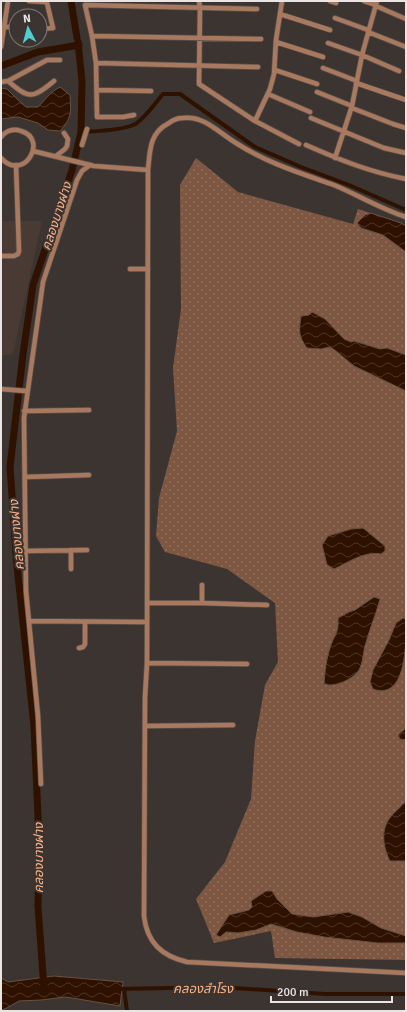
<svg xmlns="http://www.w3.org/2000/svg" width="407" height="1012" font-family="Signika,'Noto Sans Thai',sans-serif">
	<defs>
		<pattern id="grass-dots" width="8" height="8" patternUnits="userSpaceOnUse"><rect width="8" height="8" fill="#7d5741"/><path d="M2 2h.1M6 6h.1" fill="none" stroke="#906f5c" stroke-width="1.8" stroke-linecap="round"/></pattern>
		<pattern id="water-waves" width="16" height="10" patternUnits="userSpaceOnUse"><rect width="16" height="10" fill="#2f1100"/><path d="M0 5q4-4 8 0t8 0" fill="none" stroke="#4d3425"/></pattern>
	</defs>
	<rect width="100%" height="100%" fill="#3c3430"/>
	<!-- built -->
	<path fill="#493b33" d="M1 221H42L13 354 1 356Z"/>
	<!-- grass -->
	<path fill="url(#grass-dots)" d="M196 158 238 192 353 224 358 209 401 223 406 226V960L275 958 271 931 214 943 196 899 225 862 251 799 255 741 265 685 278 662 275 603 227 569 165 552 156 536 159 498 177 431 173 368 181 309 180 185Z"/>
	<!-- water -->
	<path fill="url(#water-waves)" stroke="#675044" d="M60 87 70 95C71 112 72 118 60 131L48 130 38 123 18 117 1 119V88L7 89 17 99 26 107H38C45 100 50 92 60 87Z
		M371 213 401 223 406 226V252L383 235 361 228 357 223 365 215Z
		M312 312 325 319 344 339 351 342 354 341 380 349 387 348 406 355V391L354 366 336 351 330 347 321 349 307 348C298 336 299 331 301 316L309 315Z
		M363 528 385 546V551L381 554C364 551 349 562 334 569L327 565 322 545 328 536 351 529Z
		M374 597 380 599C376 615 369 630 365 646 363 653 363 663 359 670 353 679 335 688 324 684 325 671 326 660 330 648 334 634 339 635 338 618L349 612 355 610Z
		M403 618 406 619C406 643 407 701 373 689L370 682 373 670 389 640 396 623Z
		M406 728V740L400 739 398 735Z
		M406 801V861H390C384 849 380 832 389 819 393 813 401 807 406 801Z
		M266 891H272L277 899 292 914 313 917 348 912 362 917 381 928 406 936V943H378L324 937 297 932 271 924 256 930 238 933 226 932 220 937 216 935 229 915 249 910 252 907 251 901Z
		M54 976 123 982 120 1006 66 997 41 1000 19 1001 5 1009 1 1010V978L8 982Z"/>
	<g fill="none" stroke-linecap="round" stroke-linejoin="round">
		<!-- canal -->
		<path stroke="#2f1100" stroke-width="4" d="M81 132C96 131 119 131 133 125 142 122 156 102 163 94H180L255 147 301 167 349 185 406 210
			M117 989 219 987 325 994H406
			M124 989 127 1011"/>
		<!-- river -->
		<path stroke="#2f1100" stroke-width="7" d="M71 1 77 38
			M1 66 38 52 79 45
			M44 988 38 907 39 839 34 726 17 566 10 467 23 354 33 285 72 170 81 132 82 81 78 42"/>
		<!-- street casing -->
		<g stroke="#58504c" stroke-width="6">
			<path id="street" d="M29 1 45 2 47 3 53 28 40 29
				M199 1 200 8 199 84 255 121
				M282 1 276 40 274 74 270 89 255 121 299 144
				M330 1 336 3
				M364 1 376 5
				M376 6 406 19
				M280 14 330 30
				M335 18 368 30
				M2 27H16
				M368 32 406 47
				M92 36 261 39
				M276 42 323 57
				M328 43 362 55 399 71
				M1 47 8 1
				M96 63 258 67
				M323 68 357 81
				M275 70 317 84
				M8 81C29 99 32 99 54 81
				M1 82 8 81 47 60H60
				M356 83 406 100
				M97 90 151 91
				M317 92 352 106
				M268 94 310 112
				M352 108 393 124 406 128
				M134 115 123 117H97L96 63 92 36 85 5 257 9
				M311 118 384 148 406 153
				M1 137C6 131 13 128 21 131 49 139 24 183 1 158
				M82 145 87 129
				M306 145C340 160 370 172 406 179
				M33 151 94 166 148 170
				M56 156 65 149 67 146 68 139 64 133
				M335 158 352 106 362 55 377 1
				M406 217C381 209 358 195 334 185 300 173 267 163 236 143 219 133 204 115 183 118 178 118 173 120 169 123 149 133 150 151 148 170L147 663 145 697 144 916C147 943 162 956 187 962L406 973
				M1 256H14L18 254 19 251 16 165
				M130 269H148
				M1 389 26 391
				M24 411 89 410
				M25 477 89 475
				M71 550V569
				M24 551 87 550
				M202 585V603
				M147 603H202L267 605
				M29 621 147 622
				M79 648 83 647 85 644V622
				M147 663 247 664
				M145 726 233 725
				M41 784 38 716 26 591 24 418 43 282 77 180 82 171 90 165"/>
		</g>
		<!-- street -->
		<use href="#street" stroke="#a8795e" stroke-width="4.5"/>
	</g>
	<g text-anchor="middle" stroke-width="4" stroke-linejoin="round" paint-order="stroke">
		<!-- water labels -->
		<g font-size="13" font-style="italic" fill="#fab188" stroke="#3c3430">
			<text transform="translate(56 216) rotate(-72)" y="5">คลองบางฝาง</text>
			<text transform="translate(16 535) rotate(-95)" y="5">คลองบางฝาง</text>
			<text transform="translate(38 858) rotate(-90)" y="5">คลองบางฝาง</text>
			<text x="203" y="993">คลองสำโรง</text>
		</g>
	</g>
	<!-- border -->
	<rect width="407" height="1012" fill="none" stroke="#eae4e2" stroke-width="4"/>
	<!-- north arrow -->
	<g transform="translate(28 28) rotate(354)"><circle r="19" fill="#3c3430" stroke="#827a77"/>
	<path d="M0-3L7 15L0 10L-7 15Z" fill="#51ccd3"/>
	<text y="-6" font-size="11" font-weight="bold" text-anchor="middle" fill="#eae4e2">N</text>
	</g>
	<!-- scale -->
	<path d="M271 996v6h121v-6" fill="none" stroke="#eae4e2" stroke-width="2"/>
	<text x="277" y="996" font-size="12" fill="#eae4e2" stroke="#3c3430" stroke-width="3" paint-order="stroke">200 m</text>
</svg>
